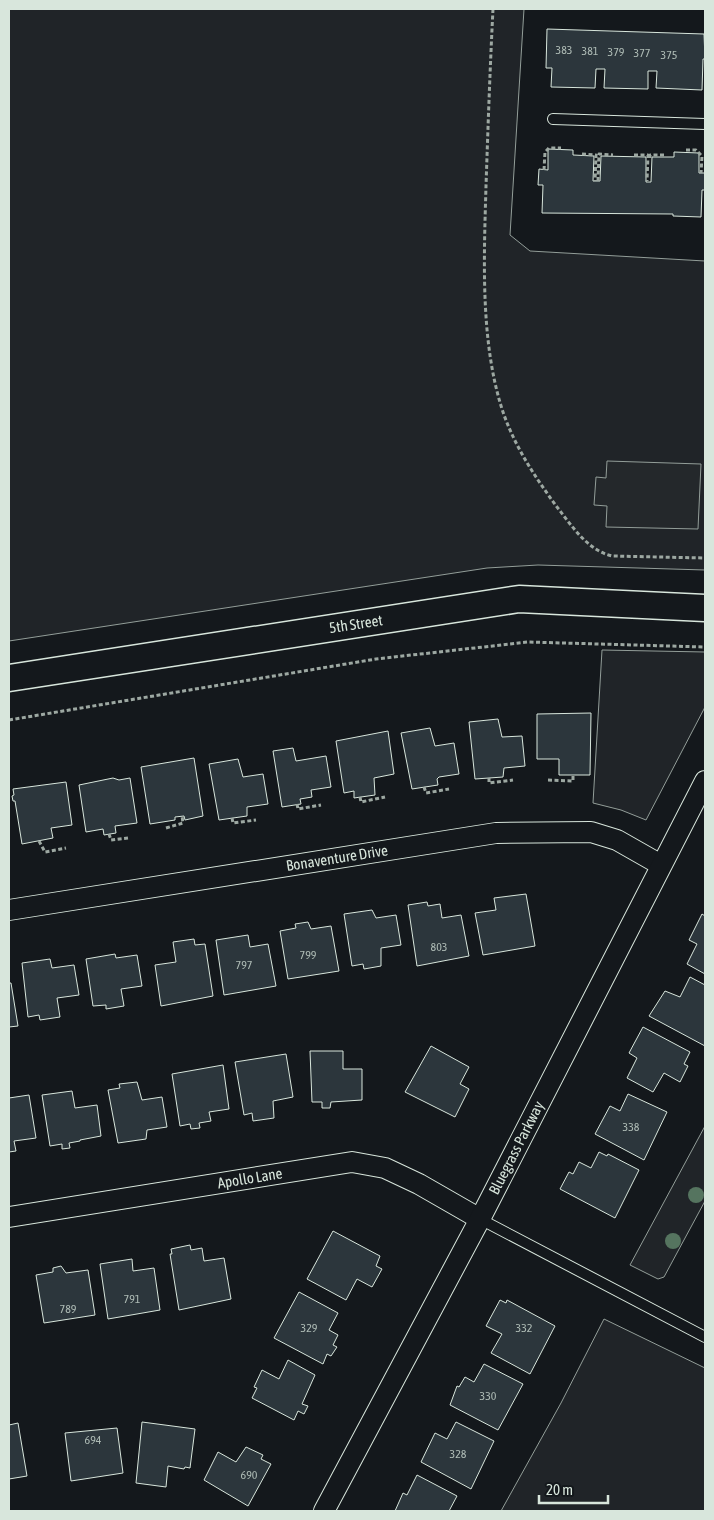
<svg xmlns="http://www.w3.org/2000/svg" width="714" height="1520" font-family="'Asap Condensed',sans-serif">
	<rect width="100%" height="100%" fill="#14181c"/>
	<!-- green -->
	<path fill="#202428" stroke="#939e99" d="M9 9H524L510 235 530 251 705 261V570L538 565 487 568 9 641Z
		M602 650 705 652V707L646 820 621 810 593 803Z
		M705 1126V1201L664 1277 658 1279 630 1265Z
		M604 1319 705 1368V1511H501L561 1403Z"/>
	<!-- parking -->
	<path fill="#24282b" stroke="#939e99" d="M607 461 701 464 698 529 606 527 607 506 594 505 596 477 606 478Z"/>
	<!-- building -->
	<path fill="#2c363c" stroke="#d8e6dc" d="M547 29 704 34 705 59H703L702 90 656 88 657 71H648V89L604 88 605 69H596L595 88 551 87 552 68H546Z
		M548 149 573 150V155L594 156 593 181H600L601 156 646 157V182H651L652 157H674V152L699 153V173H705V190H702L701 217 673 216V214L542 213 543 185H538L539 169 548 170Z
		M591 713 590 775H559V759H537V714Z
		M498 719 502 737 522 736 525 766 504 768 503 777 475 779 469 722Z
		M430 728 435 746 454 743 459 774 439 777 437 779 438 785 412 789 401 733Z
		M388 731 394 774 374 778 375 795 354 798V791L344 793 336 741Z
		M293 748 296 761 326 756 331 787 311 790 312 797 300 799 301 804 282 807 273 751Z
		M194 758 203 816 185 820 184 816 175 817V820L150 824 141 767Z
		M238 759 243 777 263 774 268 804 247 807V816L219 820 209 764Z
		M113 778 119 780 130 778 137 823 115 826 116 833 104 835 103 829 86 832 79 785Z
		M66 782 72 825 51 828 53 838 22 844 15 801H13L12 796 14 795 13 789Z
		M526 894 535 946 483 955 475 913 496 910 494 898Z
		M427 902 428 906 440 904 442 918 461 915 469 956 417 966 408 905Z
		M372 910 376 918 396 915 401 945 381 948V966L364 969 363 964 352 966 344 914Z
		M702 914 705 916V974L687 964 697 944 689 940Z
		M308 922 311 929 331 926 339 971 288 979 280 931 296 928 295 924Z
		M248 935 250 947 268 944 276 986 224 995 216 940Z
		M194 939 195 945 205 944 213 996 161 1006 155 965 176 962 173 942Z
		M115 954 116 958 137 955 142 986 121 989 124 1006 106 1009V1005L93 1006 86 959Z
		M50 959 52 968 74 965 79 995 57 998 60 1017 40 1020 39 1015 28 1017 22 963Z
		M690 977 705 985V1046L649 1016 665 991 680 997Z
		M9 983H11L18 1026 9 1027Z
		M643 1027 690 1052 684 1064 688 1066 680 1082 664 1073 653 1092 627 1078 637 1058 629 1053Z
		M431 1046 469 1067 460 1084 469 1089 455 1117 405 1092Z
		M310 1051H343V1069H362V1100L331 1102 330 1108H322V1102H312Z
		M286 1054 293 1097 273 1101 274 1118 253 1121 252 1113 244 1115 235 1062Z
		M223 1065 229 1109 209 1112 211 1121 199 1123 200 1128 191 1129 190 1124 180 1126 172 1074Z
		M137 1082 142 1100 162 1097 167 1127 147 1130 146 1139 118 1143 108 1090 120 1088 119 1084Z
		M72 1091 75 1108 97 1105 101 1136 80 1140V1141L69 1143 70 1148 62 1149V1144L50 1146 42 1095Z
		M628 1094 667 1112 644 1160 595 1134 610 1106 620 1111Z
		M29 1095 36 1138 14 1141 16 1151 9 1152V1098Z
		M599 1152 607 1156 608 1154 639 1170 615 1218 560 1189 569 1172 573 1174 579 1162 591 1168Z
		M333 1231 380 1256 376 1266 382 1269 372 1287 357 1279 346 1300 307 1279Z
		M190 1245 191 1250 202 1248 204 1261 224 1258 231 1299 179 1310 170 1254H172L171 1249Z
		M132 1259 133 1271 154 1268 160 1310 108 1319 100 1264Z
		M61 1266 66 1273 88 1270 95 1315 44 1323 36 1275 53 1272V1268Z
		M299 1292 338 1313 329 1330 338 1335 333 1345 337 1347 331 1356 327 1354 323 1364 274 1338Z
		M500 1300 506 1303 507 1300 555 1326 530 1374 491 1353 502 1334 486 1326Z
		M288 1360 315 1375 302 1404 308 1406 304 1414 298 1411 294 1420 252 1398 257 1388 254 1387 262 1370 279 1379Z
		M484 1364 523 1384 498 1430 450 1405 457 1386 459 1387 465 1377 474 1382Z
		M142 1422 195 1429 190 1468 185 1467 184 1469 168 1466 166 1487 136 1483Z
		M456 1422 494 1441 471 1489 421 1462 435 1433 447 1439Z
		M18 1423 27 1476 9 1479V1425Z
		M117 1428 123 1473 71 1481 65 1433Z
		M246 1447 263 1455 261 1459 271 1464 248 1506 204 1480 218 1452 236 1462Z
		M417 1475 457 1496 449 1511H395L403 1493 407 1495Z"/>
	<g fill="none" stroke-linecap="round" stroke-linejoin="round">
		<!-- service casing -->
		<g stroke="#d8e6dc" stroke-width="12">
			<path id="service" d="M553 119 705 124
				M480 1219 705 1337"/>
		</g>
		<!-- minor casing -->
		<g stroke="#d8e6dc" stroke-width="22">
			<g id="minor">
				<path id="s1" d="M9 910 496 833 591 832 617 840 661 865"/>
				<path id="s2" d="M9 1217 352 1162 385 1168 419 1184 480 1219"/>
				<path id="s3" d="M324 1511 480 1219 705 781"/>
			</g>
		</g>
		<!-- tertiary casing -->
		<g stroke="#d8e6dc" stroke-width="29">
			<g id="tertiary">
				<path id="s4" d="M9 678 519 599 705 608"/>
			</g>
		</g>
		<!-- path -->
		<path stroke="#9da8a2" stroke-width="3" stroke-dasharray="4 2.5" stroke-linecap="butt" d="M493 9C490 68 488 127 486 186 484 258 480 343 503 412 515 447 535 477 557 507 572 526 587 550 612 556L705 558
			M686 150H696L702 156 701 173
			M582 154 596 155 595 181
			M634 155H648L647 181
			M650 158V155H664
			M544 170 545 152 549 148H561
			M598 181 599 154 613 155
			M9 720 376 659 528 642 705 647
			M489 778V783L513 780
			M548 780 573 781V775
			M424 787 426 793 449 789
			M360 797 361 802 385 797
			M297 804 298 809 321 805
			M232 818 233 823 256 820
			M166 828 183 823 182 816
			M109 834 111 840 128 838
			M39 841 45 852 66 848"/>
		<!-- service -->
		<use href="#service" stroke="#14181c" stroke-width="10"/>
		<!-- minor -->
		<use href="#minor" stroke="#14181c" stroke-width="20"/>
		<!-- tertiary -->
		<use href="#tertiary" stroke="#14181c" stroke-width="26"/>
	</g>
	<!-- trees -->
	<g fill="#55745f">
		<circle cx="696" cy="1195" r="8"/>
		<circle cx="673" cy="1241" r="8"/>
	</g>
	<g text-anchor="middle" stroke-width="4" stroke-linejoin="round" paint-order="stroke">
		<!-- number labels -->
		<g font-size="12" fill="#adbab4">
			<text x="564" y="54">383</text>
			<text x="590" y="55">381</text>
			<text x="616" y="56">379</text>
			<text x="642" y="57">377</text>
			<text x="669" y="59">375</text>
			<text x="439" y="951">803</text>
			<text x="308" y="959">799</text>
			<text x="244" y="969">797</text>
			<text x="631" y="1131">338</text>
			<text x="132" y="1303">791</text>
			<text x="68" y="1313">789</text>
			<text x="309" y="1332">329</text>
			<text x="524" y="1332">332</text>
			<text x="488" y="1400">330</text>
			<text x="93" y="1444">694</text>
			<text x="458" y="1458">328</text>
			<text x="249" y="1479">690</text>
		</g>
		<!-- street labels -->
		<g font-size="15" fill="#d8e6dc" stroke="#14181c">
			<text dy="5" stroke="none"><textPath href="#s4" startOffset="351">5th Street</textPath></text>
			<text dy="5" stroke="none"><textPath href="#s1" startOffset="332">Bonaventure Drive</textPath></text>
			<text dy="5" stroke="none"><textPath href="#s3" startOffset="411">Bluegrass Parkway</textPath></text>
			<text dy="5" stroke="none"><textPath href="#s2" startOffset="244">Apollo Lane</textPath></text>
		</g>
	</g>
	<!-- border -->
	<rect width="714" height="1520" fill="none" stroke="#d8e6dc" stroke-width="20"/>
	<!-- scale -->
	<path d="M539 1495v8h69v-8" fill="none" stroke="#d8e6dc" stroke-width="2.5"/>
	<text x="546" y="1495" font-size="15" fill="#d8e6dc" stroke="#14181c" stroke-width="4" paint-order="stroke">20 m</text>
</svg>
